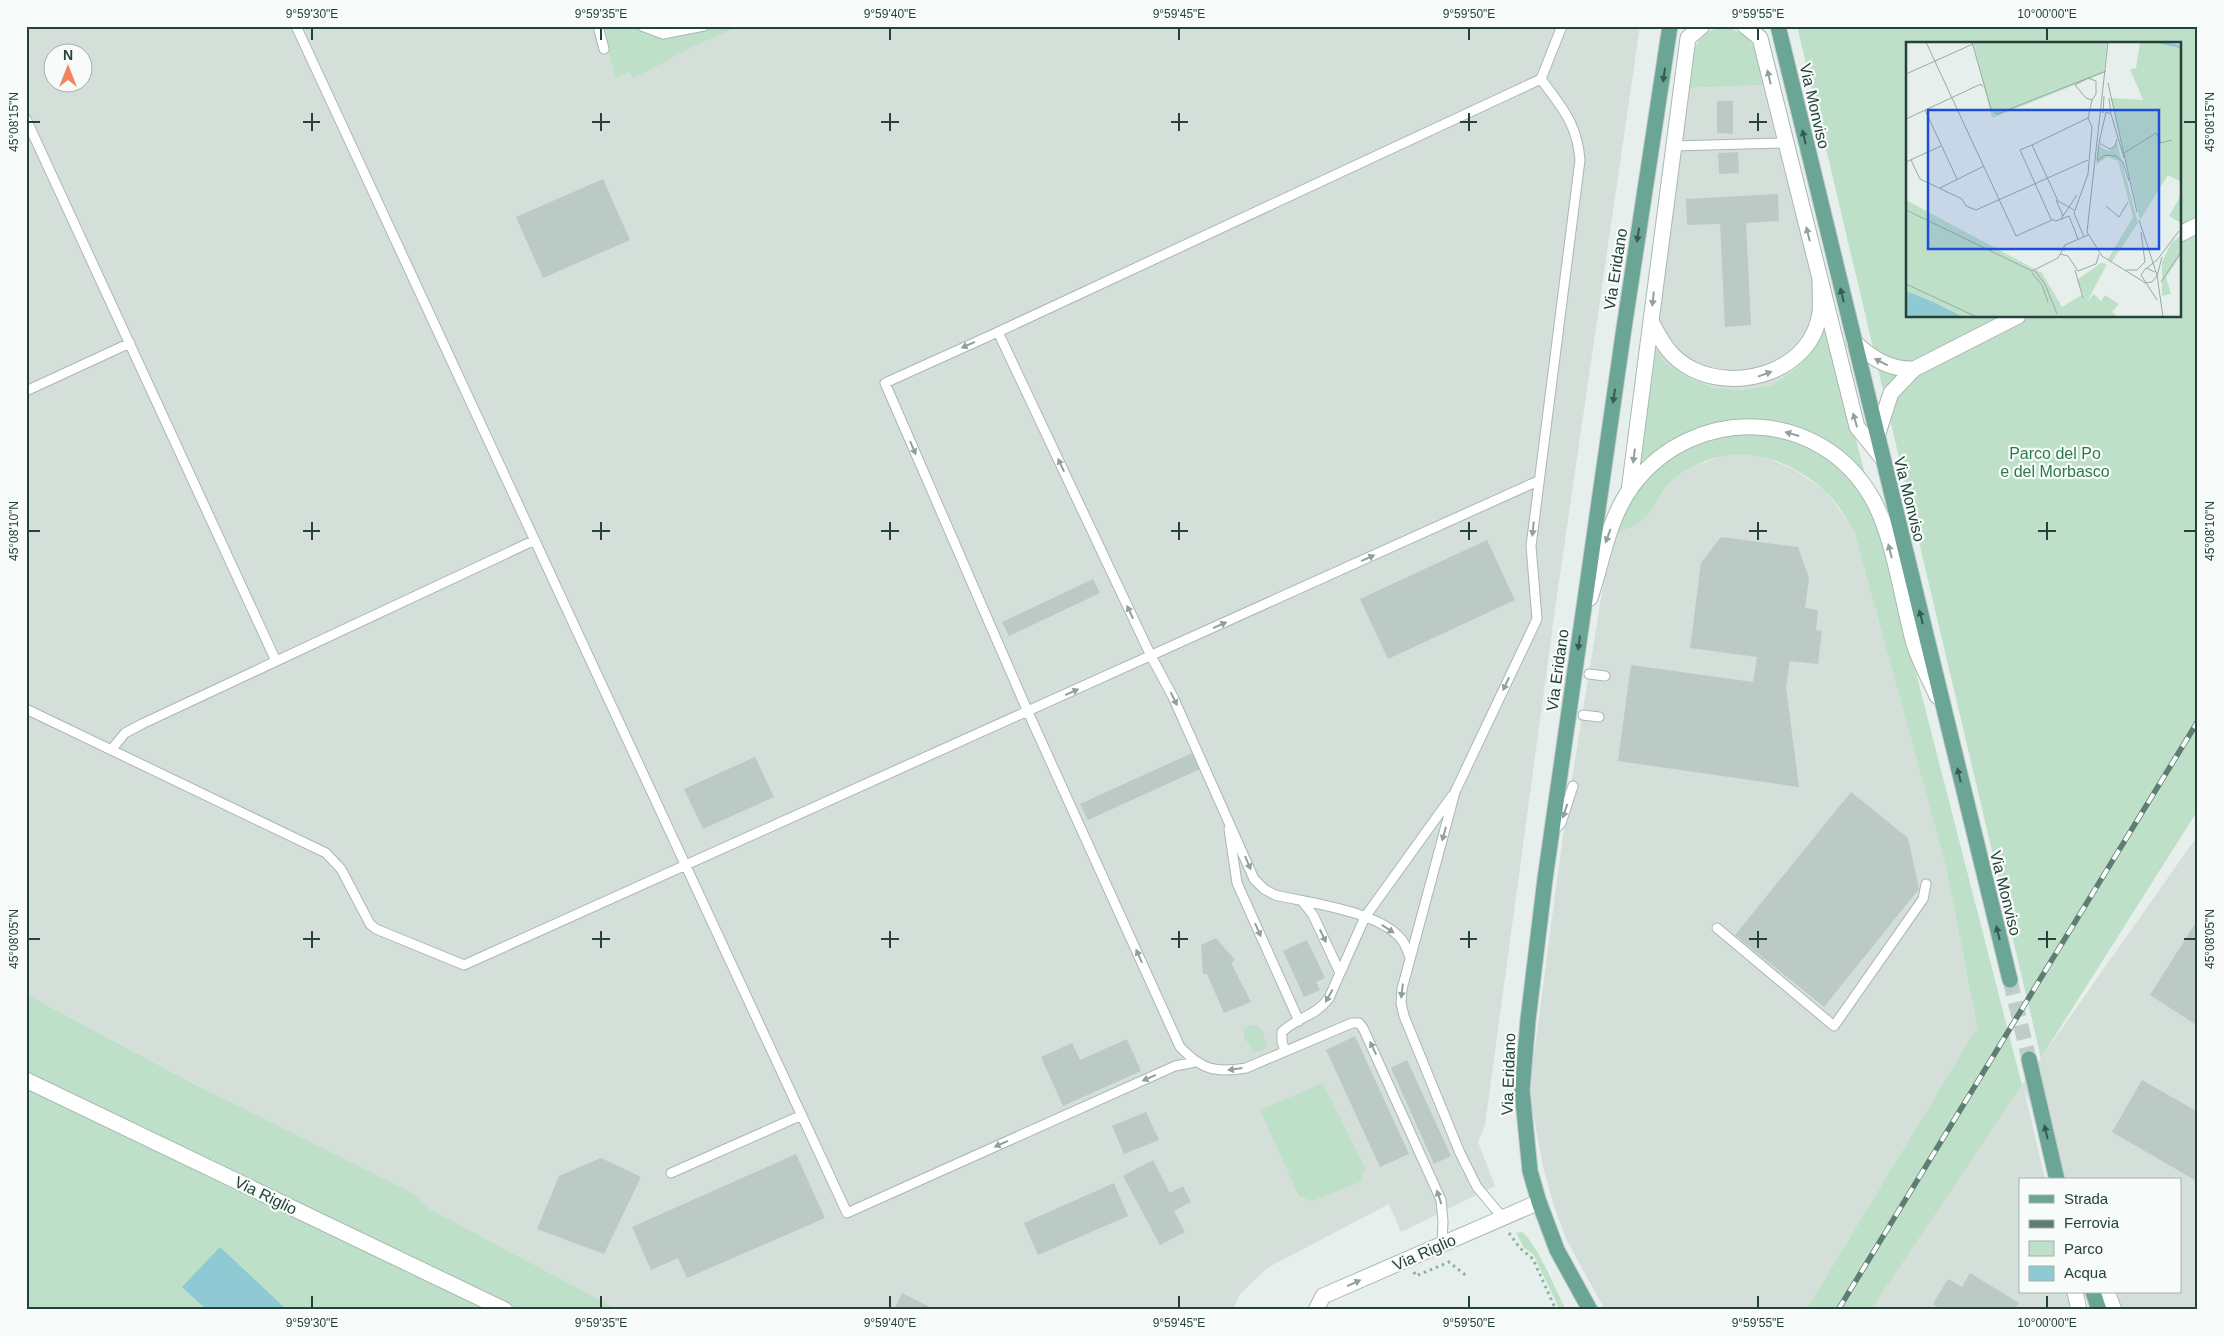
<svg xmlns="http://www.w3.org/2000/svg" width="2224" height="1336" font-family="Arial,sans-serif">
	<rect width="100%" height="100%" fill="#e6efeb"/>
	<!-- built -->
	<path fill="#d4dfda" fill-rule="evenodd" d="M26 26H602L615 78 741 26H1640L1557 595 1485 1125 1478 1142 1495 1186 1401 1232 1389 1204 1267 1268 1240 1294 1233 1310H619L26 994ZM52 52H82V82H52Z
		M1765 85 1824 315 1818 341 1800 366 1772 385 1741 390 1714 388 1689 378 1666 364 1651 343 1689 88Z
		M1726 455H1759L1793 469 1826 491 1854 531 1946 867 1977 1027 1806 1310H1605L1566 1239 1553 1203 1543 1166 1529 1092 1563 835 1603 586 1617 533 1644 518 1672 480 1692 467Z
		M2198 835V1310H2116L2109 1292H2180V1180H2062L2024 1089 2045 1180H2020V1292H2071L2075 1310H1871L2022 1085Z"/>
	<!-- green -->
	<path fill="#bfe0c8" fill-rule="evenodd" d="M602 26H741L696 45 632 79 630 72 615 78Z
		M1797 26H2198V810L2041 1058ZM1908 44H2180V316H1908Z
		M1726 27C1758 36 1758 56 1765 85L1689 88C1692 59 1690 30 1726 27Z
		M1824 315 2022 1085 1871 1310H1806L1977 1027 1946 867 1854 531C1845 518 1837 501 1825 491 1781 451 1723 440 1674 479 1661 489 1656 508 1644 518 1637 525 1626 529 1617 533L1651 343 1666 364 1689 378 1714 388 1741 390 1772 385 1800 366 1818 341Z
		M26 994 202 1088 416 1195 428 1208 619 1310H26Z
		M1256 1025 1262 1030 1267 1044 1264 1050 1253 1052 1244 1037V1030L1248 1026Z
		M1323 1083 1365 1168 1360 1182 1312 1201 1299 1196 1260 1110Z
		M1522 1232C1537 1243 1556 1291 1566 1310H1560L1533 1254 1524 1248 1516 1233Z"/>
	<!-- water -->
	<path fill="#8ec9d4" d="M220 1247 287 1310H207L182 1287Z"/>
	<!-- building -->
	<path fill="#bbcac4" d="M1717 101H1733V134L1717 133Z
		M1738 152 1739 173 1719 174 1718 153Z
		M603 179 630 240 543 278 516 217Z
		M1778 194 1779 221 1746 223 1751 325 1725 327 1720 224 1687 225 1686 199Z
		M1721 537 1798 547 1809 578 1805 608 1818 610 1816 630 1822 631 1818 664 1790 661 1786 687 1799 787 1618 761 1631 665 1753 682 1757 657 1690 648 1701 563Z
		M1487 540 1515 600 1388 659 1360 599Z
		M1093 579 1100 593 1009 636 1002 622Z
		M1192 753 1200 769 1088 820 1080 804Z
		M755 757 774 797 703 829 684 789Z
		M1851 792 1908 838 1919 889 1824 1007 1735 935Z
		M2198 919V1026L2150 995Z
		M1216 938 1235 960 1231 963 1251 1002 1224 1013 1207 974H1203L1201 945Z
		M1307 940 1325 978 1316 982 1320 990 1304 997 1283 951Z
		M1355 1036 1409 1154 1380 1167 1326 1050Z
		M1127 1039 1141 1071 1063 1106 1041 1057 1072 1043 1080 1060Z
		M1407 1060 1451 1156 1434 1164 1391 1068Z
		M2142 1080 2198 1112V1182L2112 1132Z
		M1146 1112 1159 1140 1124 1154 1112 1126Z
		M796 1154 825 1218 687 1278 678 1258 651 1270 632 1227Z
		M601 1158 641 1177 604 1254 537 1229 559 1176Z
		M1153 1160 1170 1193 1183 1186 1191 1202 1174 1211 1185 1232 1160 1245 1123 1176Z
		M1114 1183 1128 1216 1038 1255 1024 1223Z
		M1970 1273 2019 1303 2014 1310H1943L1933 1304 1948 1279 1962 1287Z
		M902 1293 932 1308 931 1310H894Z"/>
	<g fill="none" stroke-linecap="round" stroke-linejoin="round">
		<!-- primary-tunnel -->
		<path stroke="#bfccc8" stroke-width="15" stroke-dasharray="15 8" stroke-linecap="butt" d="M2010 980 2029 1059"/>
		<!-- service casing -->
		<g stroke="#a8b8b2" stroke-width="11">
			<path id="service" d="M296 26 847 1213 1175 1066 1195 1062
				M598 26 604 49
				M642 26 663 34 704 26
				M26 119 276 661
				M1674 146 1784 143
				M998 332 1541 79
				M26 391 130 343
				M1589 674 1605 676
				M26 709 326 853 341 869 370 924 376 929 464 965 1538 481
				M1583 715 1599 717
				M111 750 125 733 142 724 535 540
				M1229 829 1237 883 1299 1021
				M1553 831 1561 823 1573 786
				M1303 902 1313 915 1340 973
				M1717 928 1834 1026 1923 899 1926 884
				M1410 957C1408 952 1405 944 1402 940 1380 911 1309 903 1275 895L1264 889 1254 879 1173 697 1151 656 998 332 885 383 1028 712 1180 1047C1202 1070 1215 1073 1246 1068L1352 1023H1359L1363 1028 1441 1200 1443 1221 1442 1245
				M1285 1051 1282 1042V1032C1297 1017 1315 1017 1329 998L1365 917 1452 796
				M671 1173 802 1115
				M1503 1218 1477 1187 1460 1153 1404 1016 1401 1003 1402 989 1455 792 1537 619 1531 546 1580 160C1577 123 1562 108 1541 79L1562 26"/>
		</g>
		<!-- minor casing -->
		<g stroke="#a8b8b2" stroke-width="17">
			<path id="minor" d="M1702 26 1688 38 1651 321C1661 341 1671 359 1692 369 1739 393 1813 370 1820 312 1821 303 1820 292 1820 282
				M1745 26 1760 38 1857 427 1883 459
				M2180 234 2198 225
				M1854 342C1872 358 1889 370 1914 369
				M1877 436 1891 393 1914 369 2018 316
				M1629 491 1651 321
				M1590 598C1603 560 1608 518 1633 485 1695 403 1821 408 1872 498 1893 534 1902 599 1913 640 1918 659 1929 678 1937 696
				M2075 1292 2079 1310"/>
		</g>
		<!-- tertiary casing -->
		<g stroke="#a8b8b2" stroke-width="17">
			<path id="tertiary" d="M26 1080 505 1310
				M2107 1292 2114 1310
				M1316 1310 1323 1296 1539 1202"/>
		</g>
		<!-- primary casing -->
		<g stroke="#c2cac8" stroke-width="17">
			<path id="primary" d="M1778 26 2010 980
				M2029 1059 2057 1180
				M2093 1292 2099 1310
				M1590 1310 1557 1250 1539 1202 1530 1171 1522 1090 1528 1020 1545 879 1624 328 1670 26"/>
		</g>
		<!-- path -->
		<path stroke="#86b3a5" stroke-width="3" stroke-dasharray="2.5 4" stroke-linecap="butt" d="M1509 1233 1520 1248 1533 1259 1556 1310
			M1414 1272 1416 1276 1449 1262 1468 1277"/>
		<!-- service -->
		<use href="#service" stroke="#fff" stroke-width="9"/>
		<!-- minor -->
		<use href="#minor" stroke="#fff" stroke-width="15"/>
		<!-- tertiary -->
		<use href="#tertiary" stroke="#fff" stroke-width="15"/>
		<!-- primary -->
		<use href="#primary" stroke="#6aa596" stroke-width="15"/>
		<!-- rail casing -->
		<g stroke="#5f7d75" stroke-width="5.5">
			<path id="rail" d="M1838 1310 2198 721"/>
		</g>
		<!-- rail -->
		<use href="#rail" stroke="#f7fbf9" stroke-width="4" stroke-dasharray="11" stroke-linecap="butt"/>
	</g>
	<!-- one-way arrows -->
	<defs><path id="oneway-solid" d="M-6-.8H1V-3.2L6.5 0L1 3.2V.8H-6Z" transform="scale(1.25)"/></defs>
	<g fill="#365b51">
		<use href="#oneway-solid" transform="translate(1664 75) rotate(98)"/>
		<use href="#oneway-solid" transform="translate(1804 137) rotate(-103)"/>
		<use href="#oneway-solid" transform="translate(1638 235) rotate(99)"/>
		<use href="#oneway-solid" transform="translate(1842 295) rotate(-104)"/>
		<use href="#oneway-solid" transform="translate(1614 396) rotate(98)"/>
		<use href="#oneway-solid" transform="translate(1921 617) rotate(-104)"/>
		<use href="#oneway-solid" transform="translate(1579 643) rotate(98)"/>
		<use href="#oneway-solid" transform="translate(1959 775) rotate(-104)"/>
		<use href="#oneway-solid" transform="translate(1998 933) rotate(-104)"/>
		<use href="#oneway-solid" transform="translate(2046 1132) rotate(-103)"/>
	</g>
	<g fill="#92a09c">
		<use href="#oneway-solid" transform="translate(1769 77) rotate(-103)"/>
		<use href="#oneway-solid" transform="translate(1808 234) rotate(-104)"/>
		<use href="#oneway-solid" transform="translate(1653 299) rotate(96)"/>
		<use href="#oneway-solid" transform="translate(968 345) rotate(156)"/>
		<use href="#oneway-solid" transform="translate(1881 362) rotate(-153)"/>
		<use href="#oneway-solid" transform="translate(1765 374) rotate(-20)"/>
		<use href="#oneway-solid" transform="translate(1855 420) rotate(-106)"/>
		<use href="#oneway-solid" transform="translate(1792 434) rotate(-164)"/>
		<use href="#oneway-solid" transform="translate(913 448) rotate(67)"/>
		<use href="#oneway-solid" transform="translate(1634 456) rotate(97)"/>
		<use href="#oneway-solid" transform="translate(1061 465) rotate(-115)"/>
		<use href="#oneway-solid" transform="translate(1533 529) rotate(96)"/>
		<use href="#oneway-solid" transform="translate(1608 536) rotate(110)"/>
		<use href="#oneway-solid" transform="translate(1890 551) rotate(-104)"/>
		<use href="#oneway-solid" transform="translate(1368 558) rotate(-24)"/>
		<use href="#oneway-solid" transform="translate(1130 612) rotate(-115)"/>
		<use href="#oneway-solid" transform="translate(1220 625) rotate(-24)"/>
		<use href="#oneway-solid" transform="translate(1506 684) rotate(115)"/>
		<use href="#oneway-solid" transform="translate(1072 692) rotate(-24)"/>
		<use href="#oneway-solid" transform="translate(1174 699) rotate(64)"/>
		<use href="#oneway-solid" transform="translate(1565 811) rotate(108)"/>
		<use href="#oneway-solid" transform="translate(1444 834) rotate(105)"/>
		<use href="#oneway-solid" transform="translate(1248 863) rotate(67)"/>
		<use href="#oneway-solid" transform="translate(1388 929) rotate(33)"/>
		<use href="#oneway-solid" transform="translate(1258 930) rotate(66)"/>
		<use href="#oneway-solid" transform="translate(1323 936) rotate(65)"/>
		<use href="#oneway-solid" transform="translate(1139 956) rotate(-114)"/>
		<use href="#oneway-solid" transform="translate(1402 991) rotate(97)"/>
		<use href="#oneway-solid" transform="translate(1329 996) rotate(119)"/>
		<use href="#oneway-solid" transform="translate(1373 1048) rotate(-115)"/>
		<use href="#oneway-solid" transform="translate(1235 1069) rotate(172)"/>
		<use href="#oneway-solid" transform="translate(1149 1078) rotate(156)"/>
		<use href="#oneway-solid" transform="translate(1001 1144) rotate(156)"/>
		<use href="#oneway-solid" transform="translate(1439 1197) rotate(-108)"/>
		<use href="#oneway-solid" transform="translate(1354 1283) rotate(-24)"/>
	</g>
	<!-- ticks -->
	<path fill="none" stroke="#24423a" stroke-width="2" d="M312 28V40M601 28V40M890 28V40M1179 28V40M1469 28V40M1758 28V40M2047 28V40M312 113V131M601 113V131M890 113V131M1179 113V131M1469 113V131M1758 113V131M28 122H40M303 122H320M592 122H610M881 122H899M1171 122H1188M1460 122H1477M1749 122H1767M2184 122H2196M312 522V540M601 522V540M890 522V540M1179 522V540M1469 522V540M1758 522V540M2047 522V540M28 531H40M303 531H320M592 531H610M881 531H899M1171 531H1188M1460 531H1477M1749 531H1767M2038 531H2056M2184 531H2196M312 931V948M601 931V948M890 931V948M1179 931V948M1469 931V948M1758 931V948M2047 931V948M28 939H40M303 939H320M592 939H610M881 939H899M1171 939H1188M1460 939H1477M1749 939H1767M2038 939H2056M2184 939H2196M312 1296V1308M601 1296V1308M890 1296V1308M1179 1296V1308M1469 1296V1308M1758 1296V1308M2047 1296V1308"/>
	<g text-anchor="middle" stroke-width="4.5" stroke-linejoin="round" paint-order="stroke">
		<!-- street labels -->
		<g font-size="16" fill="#24423a" stroke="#f7fbf9">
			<text transform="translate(1815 106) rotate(77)" y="6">Via Monviso</text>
			<text transform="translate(1615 269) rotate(-81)" y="6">Via Eridano</text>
			<text transform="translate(1910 499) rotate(76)" y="6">Via Monviso</text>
			<text transform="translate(1557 670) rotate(-82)" y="6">Via Eridano</text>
			<text transform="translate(2006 893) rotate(76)" y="6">Via Monviso</text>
			<text transform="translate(1508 1074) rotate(-88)" y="6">Via Eridano</text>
			<text transform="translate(266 1195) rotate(26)" y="6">Via Riglio</text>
			<text transform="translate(1424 1252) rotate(-24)" y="6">Via Riglio</text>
		</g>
		<!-- park labels -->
		<g font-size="16" fill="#2d7a4b" stroke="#f7fbf9">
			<text x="2055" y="459">Parco del Po<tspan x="2055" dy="18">e del Morbasco</tspan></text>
		</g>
	</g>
	<!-- overview -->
	<g transform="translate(1906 42)">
		<rect width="275" height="275" fill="#e6efeb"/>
		<path d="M67 0H201L198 31 86 76ZM234 0H275V140L262 133 234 178 205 56 237 58 224 27 230 26ZM211 101 232 181 205 221 202 217 227 175 212 119 201 115 190 123 193 104 203 109ZM275 153V181L263 174ZM0 158 136 231 156 265 177 252 171 238 195 221 201 222 181 260 188 252 195 259 199 253 213 262 206 270 212 275H26L0 252ZM274 194 275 213 260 235 265 252 256 254V220L265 201Z" fill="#bfe0c8"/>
		<path d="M0 249 27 260 57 275H0Z" fill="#8ec9d4"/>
		<path fill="none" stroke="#8ec9d4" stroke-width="2.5" d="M253 0 275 5"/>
		<path fill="none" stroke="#98aaa4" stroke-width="1" d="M20 0 110 194 146 178M66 0 85 67 91 72 200 29M202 0 181 190 196 214 238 240M0 32 67 2M182 36 190 39V52L186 58 180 56 169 43ZM202 41 231 170M203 56 205 71M19 68 51 137M197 71 198 54M0 77 75 42 77 45M211 97 209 104 204 107 193 101 200 70 205 72 218 116M126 103 182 76M218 111 250 91 255 101 266 98M5 118 14 137 56 157 60 164 70 168 182 118M191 118 193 102M191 119 199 113 210 114 217 120 223 139M0 120 35 104M34 146 78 124M150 158 157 174M200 164 213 175 222 160M0 168 126 229 152 216 159 203 182 193M168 168 152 159 126 103 114 108 145 177 150 179 163 174 172 197M155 177 171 153M233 178 251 233 257 275M178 195 168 171 182 132 186 85 182 76 186 58M154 212 162 214 172 229 190 222 193 212M241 226 251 218 273 189M169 228 177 256M220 228H231L239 220 235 190M129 229 139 242 151 272M249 230 240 226 235 233 251 258M126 231 136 243 142 260M251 234 256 215M255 240 275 210M238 241 246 240 251 234M0 242 71 275"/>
		<path fill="#1d4ed8" fill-opacity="0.15" stroke="#1d4ed8" stroke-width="2.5" d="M22 68H253V207H22Z"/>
		<rect width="275" height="275" fill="none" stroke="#24423a" stroke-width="2.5"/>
	</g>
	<!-- border -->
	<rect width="2224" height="1336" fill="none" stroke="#f7fbf9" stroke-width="55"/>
	<!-- legend -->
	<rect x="2019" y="1178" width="162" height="115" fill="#f7fbf9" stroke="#a3b1ad"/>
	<rect x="2029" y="1195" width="25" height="8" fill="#6aa596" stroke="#a3b1ad"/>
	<text x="2064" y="1204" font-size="15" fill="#24423a">Strada</text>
	<rect x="2029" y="1220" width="25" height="8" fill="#5f7d75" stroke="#a3b1ad"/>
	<text x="2064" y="1228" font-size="15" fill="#24423a">Ferrovia</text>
	<rect x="2029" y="1241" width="25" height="15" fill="#bfe0c8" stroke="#a3b1ad"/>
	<text x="2064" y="1254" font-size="15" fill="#24423a">Parco</text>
	<rect x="2029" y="1266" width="25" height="15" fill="#8ec9d4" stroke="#a3b1ad"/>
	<text x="2064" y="1278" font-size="15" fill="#24423a">Acqua</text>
	<!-- north arrow -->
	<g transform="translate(68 68)"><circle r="24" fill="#f7fbf9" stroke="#a3b1ad"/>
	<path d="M0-4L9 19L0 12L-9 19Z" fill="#f4845f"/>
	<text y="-8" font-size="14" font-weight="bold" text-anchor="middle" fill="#24423a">N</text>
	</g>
	<rect x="28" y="28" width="2168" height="1280" fill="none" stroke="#24423a" stroke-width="2"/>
	<g font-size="12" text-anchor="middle" fill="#24423a">
		<text x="312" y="18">9°59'30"E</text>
		<text x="601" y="18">9°59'35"E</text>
		<text x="890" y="18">9°59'40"E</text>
		<text x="1179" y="18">9°59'45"E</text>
		<text x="1469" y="18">9°59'50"E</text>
		<text x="1758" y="18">9°59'55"E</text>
		<text x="2047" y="18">10°00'00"E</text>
		<text transform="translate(14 122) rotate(-90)" y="4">45°08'15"N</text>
		<text transform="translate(2210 122) rotate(-90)" y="4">45°08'15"N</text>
		<text transform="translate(14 531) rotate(-90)" y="4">45°08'10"N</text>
		<text transform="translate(2210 531) rotate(-90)" y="4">45°08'10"N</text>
		<text transform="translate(14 939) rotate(-90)" y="4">45°08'05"N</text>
		<text transform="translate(2210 939) rotate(-90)" y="4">45°08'05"N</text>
		<text x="312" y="1327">9°59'30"E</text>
		<text x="601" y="1327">9°59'35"E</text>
		<text x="890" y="1327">9°59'40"E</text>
		<text x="1179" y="1327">9°59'45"E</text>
		<text x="1469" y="1327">9°59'50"E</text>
		<text x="1758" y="1327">9°59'55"E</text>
		<text x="2047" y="1327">10°00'00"E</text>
	</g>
</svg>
